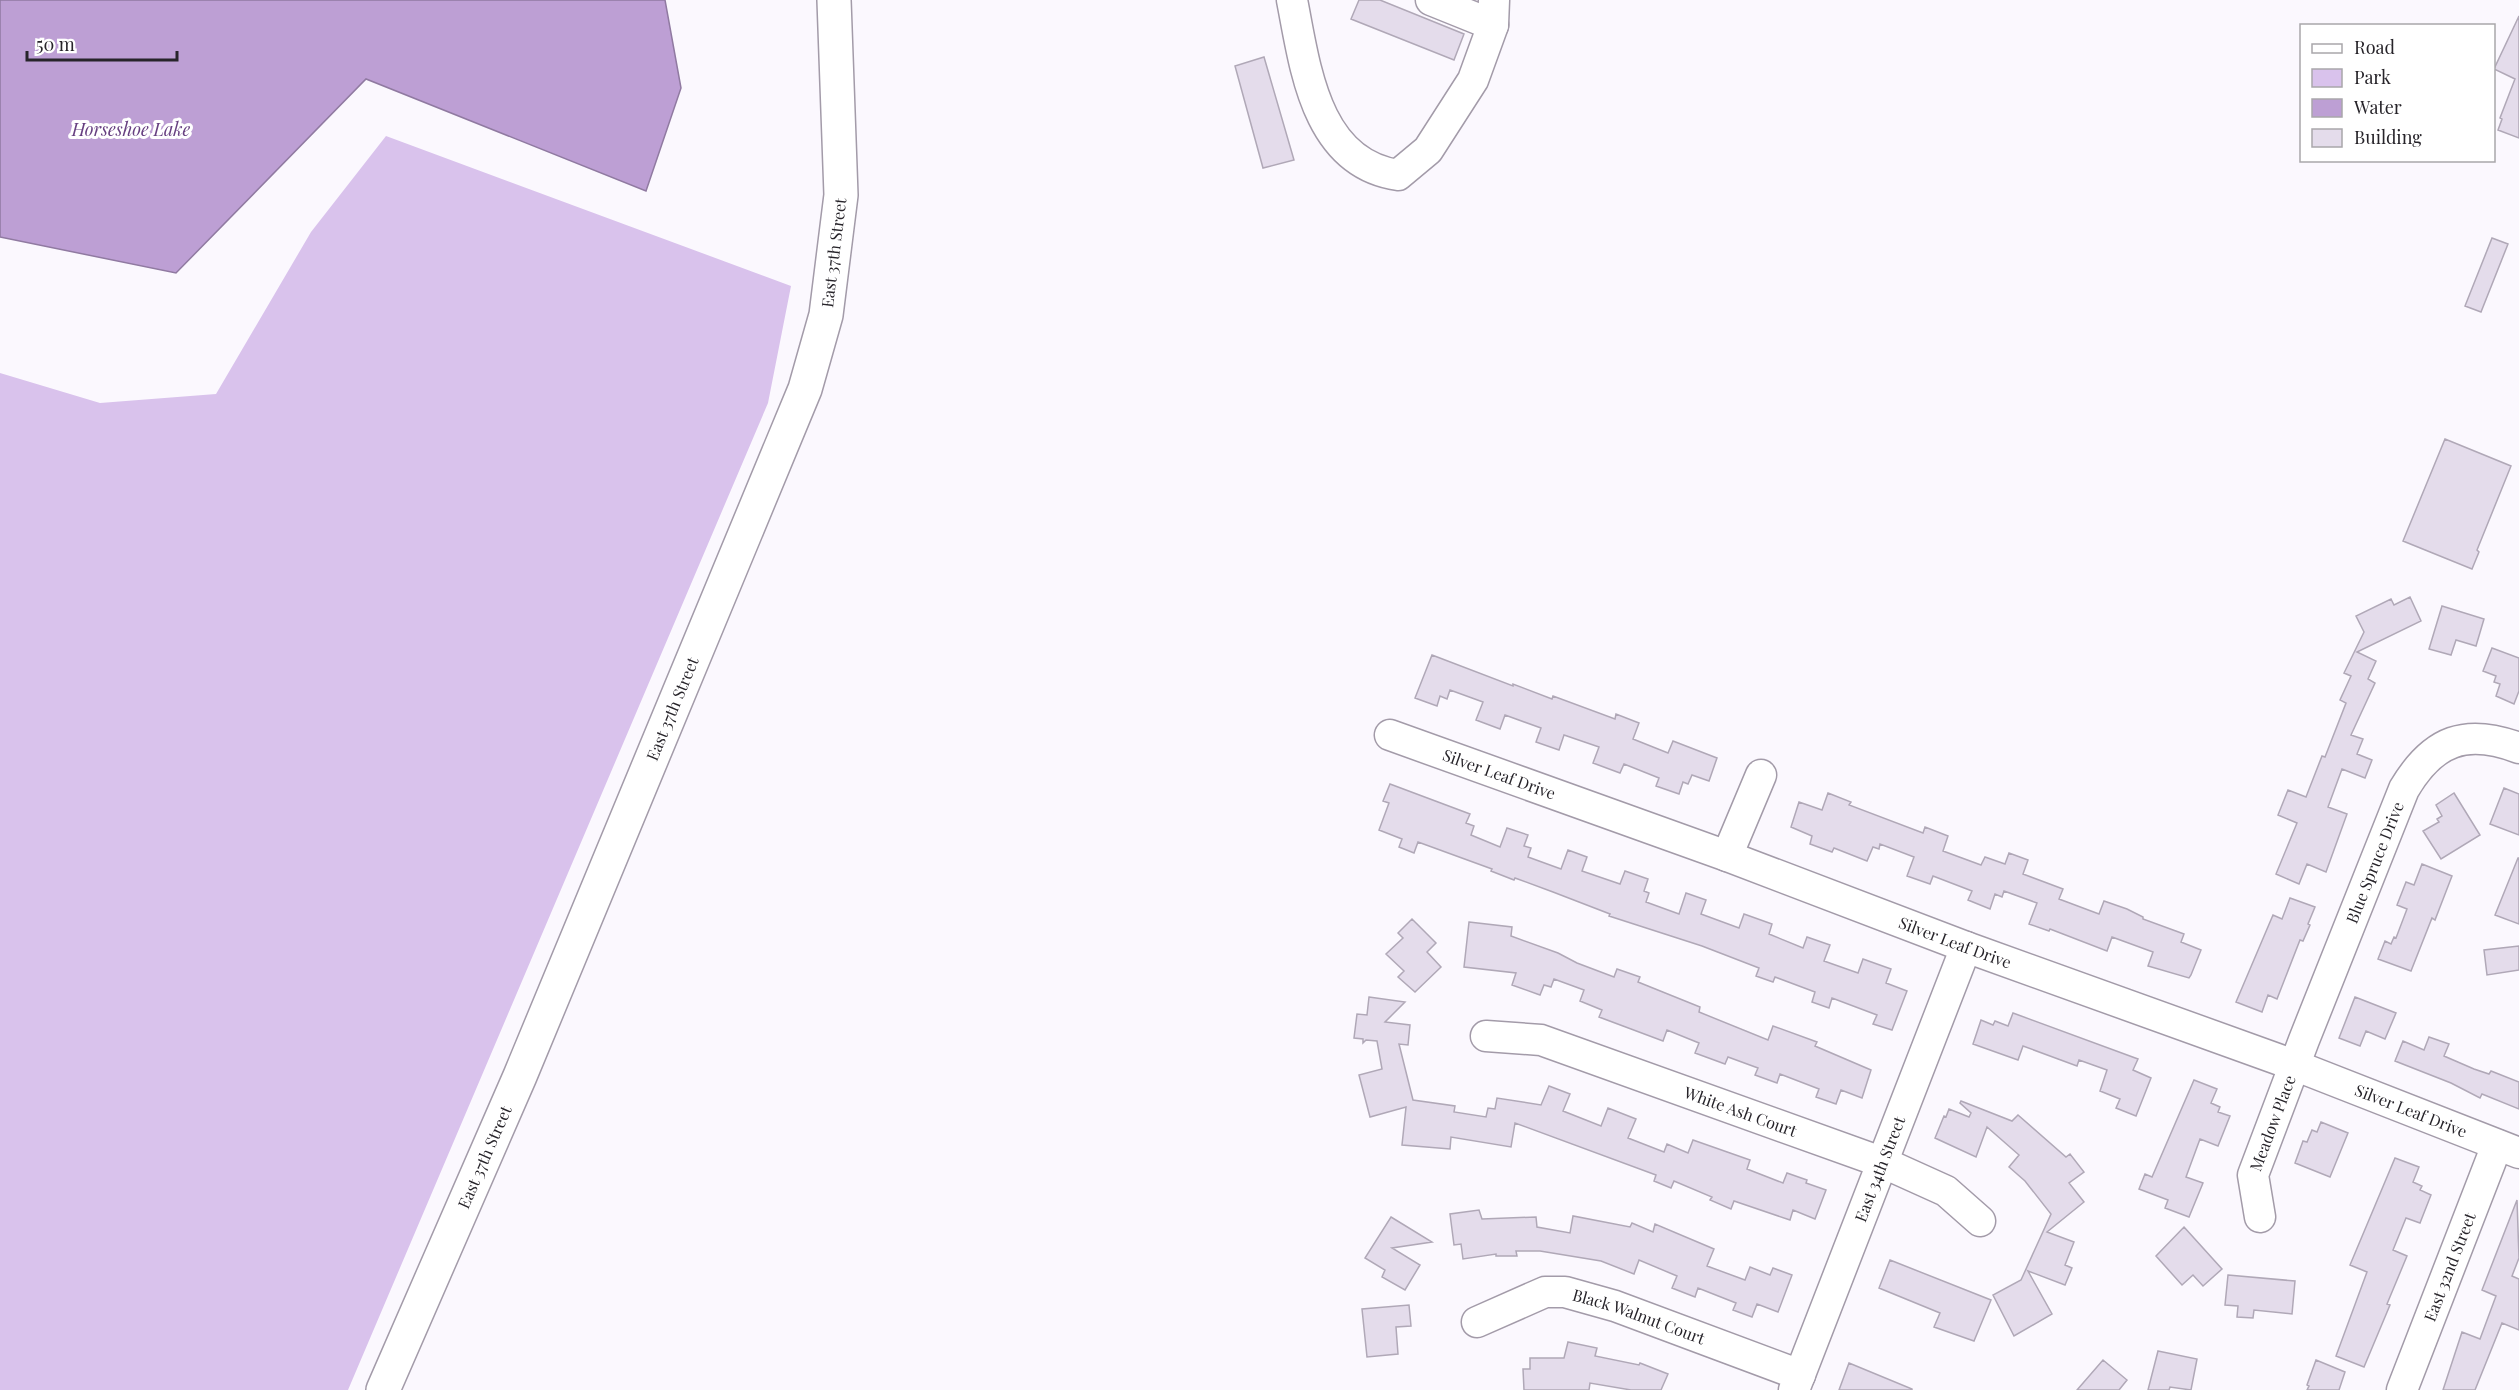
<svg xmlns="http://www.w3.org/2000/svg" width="2519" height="1390" font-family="'Playfair Display',serif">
	<rect width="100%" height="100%" fill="#fbf8fe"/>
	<!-- green -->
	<path fill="#d9c2ec" d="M386 136 791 286 768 403 348 1390H0V373L100 403 216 394 311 232Z"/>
	<!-- water -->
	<path fill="#bd9fd4" stroke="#907aa1" stroke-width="1.5" d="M0 0H665L681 88 646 191 366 79 176 273 0 237Z"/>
	<!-- building -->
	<path fill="#e4dceb" stroke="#b0a8b7" stroke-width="1.5" d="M1359 0H1380L1464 34 1454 60 1351 19Z
		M2519 16V138L2498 130 2502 119 2500 118 2515 79 2494 69Z
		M1264 57 1294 160 1263 168 1235 66Z
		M2492 238 2508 244 2481 312 2465 306Z
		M2445 439 2511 466 2477 550 2479 552 2472 569 2403 541Z
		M2410 597 2421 621 2357 652 2376 661 2368 679 2375 683 2351 735 2363 739 2357 754 2372 760 2365 778 2342 769 2328 807 2347 814 2326 872 2307 864 2299 884 2276 874 2297 823 2278 815 2288 790 2306 797 2322 756 2325 757 2346 703 2340 700 2351 676 2344 673 2364 632 2356 616 2391 599 2394 605Z
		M2442 606 2484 619 2476 646 2456 640 2451 655 2429 649Z
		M2492 648 2519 658V691L2514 704 2496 696 2500 684 2494 682 2496 676 2483 671Z
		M1432 655 1513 686V684L1552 699 1553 696 1615 719 1616 714 1639 723 1633 739 1668 753 1673 741 1717 758 1709 781 1692 775 1688 784 1683 782 1679 794 1656 786 1659 778 1624 764 1620 773 1593 763 1599 747 1564 735 1559 750 1536 742 1541 728 1505 715 1500 729 1476 720 1483 702 1450 690 1447 699 1440 696 1437 706 1415 698Z
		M1390 784 1470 814 1466 823 1474 826 1471 835 1500 847 1507 828 1528 835 1524 846 1531 848 1528 857 1561 869 1568 850 1587 857 1582 871 1620 884 1625 871 1648 879 1644 891 1649 893 1646 902 1679 914 1686 893 1706 900 1701 914 1739 928 1744 914 1772 924 1769 934 1803 948 1807 937 1830 945 1824 961 1858 973 1863 959 1891 969 1886 983 1907 991 1892 1030 1873 1024 1877 1015 1832 998 1829 1008 1812 1002 1815 992 1775 977 1773 982 1756 976 1759 968 1702 946 1609 916 1610 914 1553 892 1515 878 1514 880 1491 871 1492 869 1418 842 1414 853 1399 847 1402 839 1379 830 1389 803 1383 801Z
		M2504 788 2519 794V835L2490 824Z
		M1828 793 1851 802 1849 805 1923 833 1925 827 1948 836 1943 851 1981 865 1985 857 2005 864 2009 853 2028 860 2023 874 2063 889 2059 899 2099 914 2104 901 2127 909 2143 917V919L2184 934 2181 942 2201 950 2191 975 2189 978 2148 966 2153 952 2112 937 2107 951 2050 929 2049 931 2029 924 2037 903 2004 891 2002 897 1995 894 1990 909 1968 900 1972 891 1933 876 1930 884 1907 876 1914 857 1880 844 1879 849 1873 847 1867 861 1834 848 1832 852 1810 844 1812 836 1791 827 1799 802 1822 810Z
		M2454 793 2480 835 2441 859 2423 831 2439 822 2437 819 2442 816 2436 805Z
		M2518 858H2519V924L2495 915Z
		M2422 864 2452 876 2435 920 2432 918 2411 971 2378 959 2385 941 2391 944 2394 937 2396 938 2407 909 2397 905 2406 882 2414 885Z
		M2290 898 2315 907 2308 924 2310 925 2303 941 2300 940 2277 999 2268 995 2262 1012 2236 1002 2273 915 2282 919Z
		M1412 919 1436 943 1427 952 1441 967 1415 992 1398 977 1404 971 1386 954 1403 938 1398 933Z
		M1469 922 1512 927 1511 936 1558 953 1577 963 1614 977 1617 969 1640 977 1638 982 1700 1007 1699 1012 1768 1040 1773 1026 1817 1042 1815 1046 1871 1070 1862 1098 1841 1090 1836 1104 1816 1097 1819 1089 1780 1074 1777 1083 1755 1075 1758 1068 1728 1057 1725 1064 1695 1053 1699 1043 1667 1030 1663 1041 1599 1017 1602 1010 1580 1001 1584 990 1554 979 1551 987 1544 985 1540 995 1512 985 1516 973 1464 967Z
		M2519 946V970L2487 975 2484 950Z
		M1369 997 1405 1002 1385 1022 1410 1025 1408 1045 1399 1044 1413 1100 1455 1106 1454 1112 1486 1117 1488 1108 1495 1109 1497 1098 1541 1105 1549 1086 1570 1094 1563 1111 1601 1126 1608 1108 1636 1119 1628 1138 1664 1152 1667 1144 1688 1153 1693 1140 1750 1160 1747 1169 1783 1183 1787 1173 1807 1180 1806 1183 1826 1190 1815 1219 1793 1210 1790 1220 1734 1201 1731 1209 1710 1200 1712 1197 1674 1181 1671 1188 1654 1181 1656 1175 1515 1123 1511 1147 1451 1137 1450 1149 1402 1145 1406 1107 1370 1117 1359 1075 1382 1069 1377 1041 1366 1040 1363 1043V1039L1354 1038 1357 1014 1367 1015Z
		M2355 997 2396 1013 2385 1039 2366 1031 2360 1046 2339 1038Z
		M2013 1013 2138 1059 2133 1070 2151 1078 2136 1116 2116 1108 2120 1099 2100 1091 2107 1070 2079 1060 2077 1066 2023 1046 2018 1060 1973 1044 1981 1020 1993 1025 1995 1021 2008 1026Z
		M2429 1037 2449 1044 2444 1056 2474 1069 2489 1074 2491 1071 2519 1082V1109L2482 1094 2480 1098 2451 1083 2395 1061 2403 1041 2424 1050Z
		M2194 1080 2217 1089 2211 1103 2220 1107 2218 1112 2230 1116 2218 1146 2200 1139 2186 1177 2203 1183 2189 1217 2165 1208 2168 1200 2139 1189 2145 1174 2152 1177Z
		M1961 1101 2012 1121 2018 1115 2066 1157 2070 1154 2084 1172 2069 1183 2084 1202 2047 1232 2074 1242 2065 1265 2072 1268 2065 1285 2028 1271 2052 1314 2014 1336 1993 1295 2021 1280 2051 1214 2025 1181 2009 1167 2019 1155 1987 1127 1976 1157 1935 1138 1944 1116 1946 1117 1949 1109 1969 1117 1971 1113 1960 1103Z
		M2321 1122 2348 1133 2330 1177 2295 1163 2303 1141 2307 1142 2312 1130 2317 1132Z
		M2395 1158 2419 1167 2413 1182 2422 1186 2420 1190 2431 1195 2420 1223 2406 1218 2393 1250 2407 1256 2387 1304 2390 1305 2364 1367 2336 1356 2367 1272 2350 1265Z
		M2517 1200 2519 1258 2512 1276 2519 1279V1330L2502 1323 2475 1390H2443L2462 1332 2480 1339 2496 1296 2482 1290Z
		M1479 1210 1482 1219 1536 1217 1537 1227 1570 1233 1573 1216 1630 1227 1632 1223 1653 1232 1655 1224 1714 1249 1707 1266 1745 1280 1750 1267 1770 1275 1773 1268 1792 1275 1778 1312 1757 1304 1752 1317 1733 1310 1736 1303 1698 1288 1695 1297 1672 1288 1677 1276 1639 1260 1634 1274 1601 1261 1540 1251H1516L1517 1256H1496V1254L1463 1259 1461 1244 1454 1245 1450 1214Z
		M1391 1217 1432 1242 1392 1248 1420 1265 1405 1290 1382 1277 1385 1270 1365 1258Z
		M2184 1227 2222 1269 2203 1286 2193 1275 2182 1285 2156 1256Z
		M1890 1260 1991 1300 1974 1341 1934 1327 1940 1313 1879 1288Z
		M2228 1275 2295 1281 2292 1314 2254 1310 2253 1318 2237 1317 2238 1306 2225 1305Z
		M1409 1305 1411 1326 1396 1327 1398 1354 1367 1357 1362 1309Z
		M1568 1342 1597 1348 1595 1356 1639 1365 1640 1363 1668 1374 1661 1390H1631L1590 1383 1589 1390H1524L1523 1369H1530V1358H1564Z
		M2158 1351 2197 1359 2191 1390 2170 1387 2169 1390H2148Z
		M2103 1360 2127 1380 2119 1390H2077Z
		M2316 1360 2345 1372 2339 1390H2307L2309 1386 2307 1385Z
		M1849 1363 1912 1389V1390H1839Z"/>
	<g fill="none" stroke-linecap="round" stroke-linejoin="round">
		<!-- minor casing -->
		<g stroke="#a39ba9" stroke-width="33">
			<g id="minor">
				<path d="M1292 0C1305 66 1315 163 1398 175L1428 150 1473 80 1493 25 1494 0"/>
				<path d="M1431 0 1493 25"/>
				<path id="s1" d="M1390 735 1727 856 1966 947 2294 1065 2519 1153"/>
				<path d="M1727 856 1761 775"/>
				<path id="s2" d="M1486 1036 1541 1040 1884 1163 1946 1191 1980 1221"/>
				<path id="s3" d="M2260 1217 2253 1175 2304 1040 2404 789C2433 740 2466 728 2519 748"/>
				<path id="s4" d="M1477 1322 1545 1292H1565L1615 1306 1800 1375"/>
				<path id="s5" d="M1794 1390 1966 947"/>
				<path id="s6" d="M2402 1390 2497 1145"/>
			</g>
		</g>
		<!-- major casing -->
		<g stroke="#a39ba9" stroke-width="36">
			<g id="major">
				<path id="s7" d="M383 1390 520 1076 805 389 826 315 841 195 834 0"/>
			</g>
		</g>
		<!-- minor -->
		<use href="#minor" stroke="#fff" stroke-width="30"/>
		<!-- major -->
		<use href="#major" stroke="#fff" stroke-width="33"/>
	</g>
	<g text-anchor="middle" stroke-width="6" stroke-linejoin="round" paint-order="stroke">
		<!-- street labels -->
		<g font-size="16" fill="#27242a" stroke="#fff">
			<text dy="6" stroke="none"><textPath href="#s7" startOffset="1226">East 37th Street</textPath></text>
			<text dy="6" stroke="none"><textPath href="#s7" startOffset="740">East 37th Street</textPath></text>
			<text dy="6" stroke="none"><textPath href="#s1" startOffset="116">Silver Leaf Drive</textPath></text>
			<text dy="6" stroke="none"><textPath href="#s3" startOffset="378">Blue Spruce Drive</textPath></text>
			<text dy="6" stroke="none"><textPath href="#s1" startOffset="602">Silver Leaf Drive</textPath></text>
			<text dy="6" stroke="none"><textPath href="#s2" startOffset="267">White Ash Court</textPath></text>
			<text dy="6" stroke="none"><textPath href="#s1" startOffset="1088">Silver Leaf Drive</textPath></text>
			<text dy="6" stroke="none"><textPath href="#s3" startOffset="98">Meadow Place</textPath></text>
			<text dy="6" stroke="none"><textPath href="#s7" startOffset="254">East 37th Street</textPath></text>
			<text dy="6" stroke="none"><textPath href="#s5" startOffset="237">East 34th Street</textPath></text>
			<text dy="6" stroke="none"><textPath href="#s6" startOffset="132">East 32nd Street</textPath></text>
			<text dy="6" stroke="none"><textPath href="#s4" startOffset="172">Black Walnut Court</textPath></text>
		</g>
		<!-- water labels -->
		<g font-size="18" font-style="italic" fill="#674081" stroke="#fff">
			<text x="131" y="136">Horseshoe Lake</text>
		</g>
	</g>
	<!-- legend -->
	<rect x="2300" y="24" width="195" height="138" fill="#ffffff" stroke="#a9a7aa" stroke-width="1.5"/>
	<rect x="2312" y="44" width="30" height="9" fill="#ffffff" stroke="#a9a7aa" stroke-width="1.5"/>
	<text x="2354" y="54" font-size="18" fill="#27242a">Road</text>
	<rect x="2312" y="69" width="30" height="18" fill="#d9c2ec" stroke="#a9a7aa" stroke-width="1.5"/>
	<text x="2354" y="84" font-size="18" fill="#27242a">Park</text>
	<rect x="2312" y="99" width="30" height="18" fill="#bd9fd4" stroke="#a9a7aa" stroke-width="1.5"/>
	<text x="2354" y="114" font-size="18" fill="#27242a">Water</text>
	<rect x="2312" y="129" width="30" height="18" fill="#e4dceb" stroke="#a9a7aa" stroke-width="1.5"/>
	<text x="2354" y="144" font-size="18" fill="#27242a">Building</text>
	<!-- scale -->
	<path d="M27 51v9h150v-9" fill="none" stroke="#27242a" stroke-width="3"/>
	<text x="36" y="51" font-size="18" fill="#27242a" stroke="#ffffff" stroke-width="4.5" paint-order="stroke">50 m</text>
</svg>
